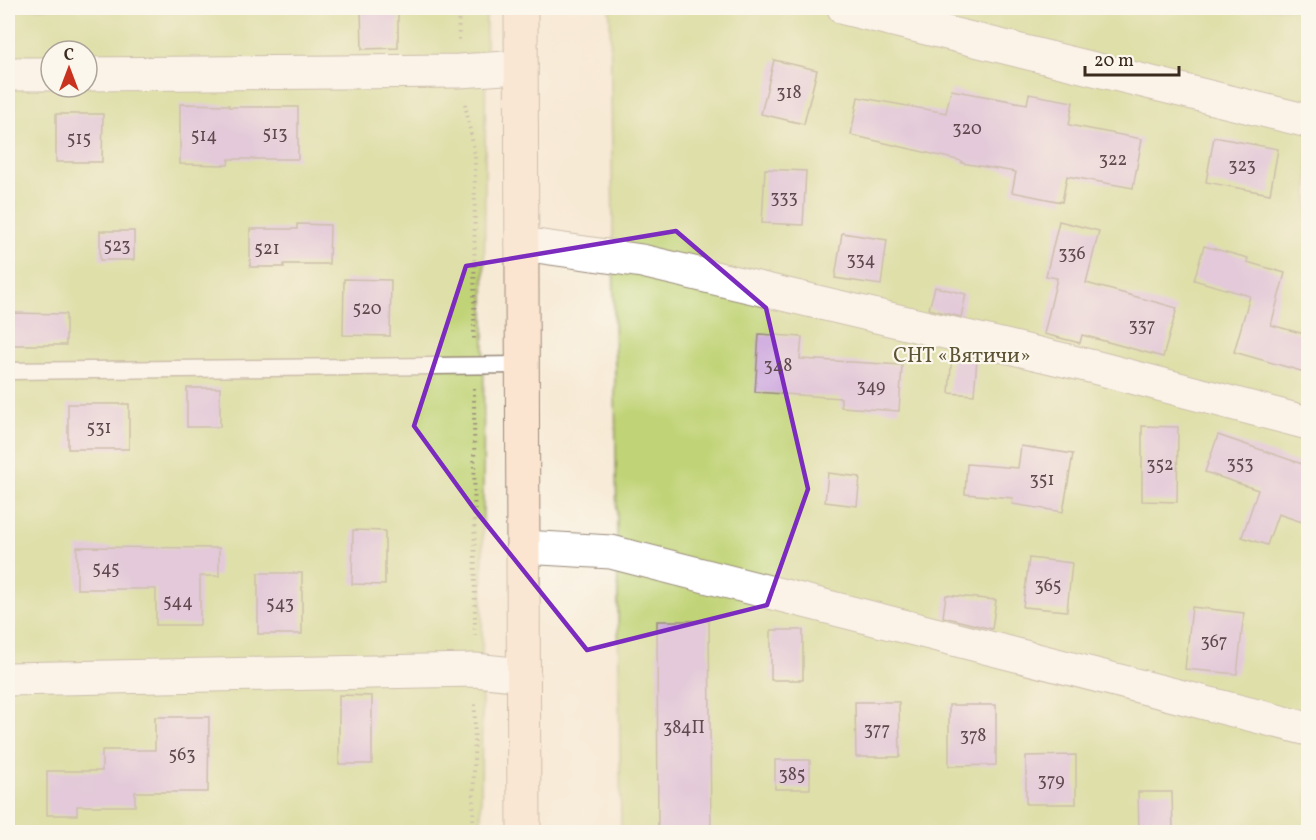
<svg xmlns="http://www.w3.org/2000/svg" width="1316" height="840" font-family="Vollkorn,serif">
	<rect width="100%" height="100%" fill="#fbf7ec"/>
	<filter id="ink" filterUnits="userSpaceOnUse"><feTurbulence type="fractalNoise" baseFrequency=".0167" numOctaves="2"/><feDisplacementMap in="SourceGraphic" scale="12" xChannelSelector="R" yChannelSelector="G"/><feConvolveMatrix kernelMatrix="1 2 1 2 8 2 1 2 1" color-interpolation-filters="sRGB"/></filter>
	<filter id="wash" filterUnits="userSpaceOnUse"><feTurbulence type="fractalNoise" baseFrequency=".008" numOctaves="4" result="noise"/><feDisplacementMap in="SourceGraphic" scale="24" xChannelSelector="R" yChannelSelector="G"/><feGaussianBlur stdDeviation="1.35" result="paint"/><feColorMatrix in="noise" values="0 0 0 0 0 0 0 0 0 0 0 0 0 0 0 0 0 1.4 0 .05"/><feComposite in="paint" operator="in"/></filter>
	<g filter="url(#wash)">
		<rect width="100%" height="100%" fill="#f7ead5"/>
		<!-- green -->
		<path fill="#c0d376" stroke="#7e7e4a" stroke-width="1.5" fill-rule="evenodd" d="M8 8H486L481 832H8ZM51 51H87V87H51Z
			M610 8H1308V832H621Z"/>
		<g id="blocks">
			<!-- building -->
			<path fill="#caa3de" d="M361 8H398V48L362 49Z
				M774 60 817 70 804 124 761 114Z
				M951 90 1027 104 1029 94 1073 102 1069 125 1142 139 1133 188 1067 176 1062 202 1012 192 1016 172 962 163V161L851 135 858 97 946 113Z
				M180 104 229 105V107H298V159H229L228 165 180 164Z
				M56 114H103L102 162H56Z
				M1214 137 1278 149 1270 194 1206 182Z
				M765 169 806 171 803 225 762 223Z
				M1059 221 1099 231 1086 283 1177 308 1163 357 1082 335 1080 343 1044 334 1057 278 1046 276Z
				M297 224 330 225 329 264H284V267H250V229H297Z
				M100 231H134V260H100Z
				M842 233 887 240 881 285 835 278Z
				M1204 246 1248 258 1247 262 1285 273 1271 325 1308 335V373L1234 352 1250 296 1194 280Z
				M344 279 391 280 390 336 343 335Z
				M935 287 966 294 961 317 929 309Z
				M8 313 66 314V345H8Z
				M759 334 802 337 800 359 902 365 899 411 841 407V398L755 392Z
				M952 354 977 359 974 395 949 393Z
				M187 388H220V427H187Z
				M68 404H129V449H68Z
				M1142 426 1178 427 1177 502 1142 501Z
				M1218 435 1308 466V524L1278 514 1267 545 1242 537 1258 490 1205 472Z
				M1021 446 1073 454 1063 512 1012 504 1013 498 965 494 967 464 1018 468Z
				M828 473 860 477 857 506 825 502Z
				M353 530 385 531V585L352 584Z
				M77 547 219 548V576H200V625H156V589H77Z
				M1029 558 1072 563 1067 611 1023 607Z
				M258 573H302V634H258Z
				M946 595 996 600 992 629 943 617Z
				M1192 607 1244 613 1237 674 1185 669Z
				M657 621H709L711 832H658Z
				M771 630H803V680H771Z
				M339 695 372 696V764H339Z
				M855 702H899L900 757H856Z
				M949 705H996V765L949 766Z
				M155 717H209L208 792H135V806H77V815H47V771H102V750H155Z
				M1076 755V804H1026V756Z
				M775 760H810V789H775Z
				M1138 792H1172L1173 832H1139Z"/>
		</g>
	</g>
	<g filter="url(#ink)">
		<use href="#blocks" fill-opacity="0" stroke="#998a7a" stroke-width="1.5"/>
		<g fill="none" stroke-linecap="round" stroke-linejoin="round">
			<!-- lane casing -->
			<g stroke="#998a7a" stroke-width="19">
				<path id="lane" d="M8 371 522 365"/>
			</g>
			<!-- street casing -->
			<g stroke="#998a7a" stroke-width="35">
				<path id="street" d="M844 8 1308 121
					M8 74H51
					M87 74 459 71 521 67
					M522 244 642 261 1094 367 1308 423
					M523 547 611 552 1308 729
					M8 679 475 670 524 675"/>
			</g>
			<!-- secondary casing -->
			<g stroke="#998a7a" stroke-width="35">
				<path id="secondary" d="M521 8 524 832"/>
			</g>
			<!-- path -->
			<path stroke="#998a7a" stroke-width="4" stroke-dasharray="1.5 4.5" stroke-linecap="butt" d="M458 8 459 40
				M465 104 475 155 474 341
				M474 388 475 638
				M473 832 475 703"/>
			<!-- lane -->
			<use href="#lane" stroke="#fff" stroke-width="16"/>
			<!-- street -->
			<use href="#street" stroke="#fff" stroke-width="33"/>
			<!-- secondary -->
			<use href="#secondary" stroke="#fce5d0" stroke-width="33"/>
		</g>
	</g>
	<!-- marked area -->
	<path d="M0 0H1316V840H0ZM676 231 766 308 808 489 767 605 587 650 475 510 414 426 466 266Z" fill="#f7ead5" fill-opacity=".55" fill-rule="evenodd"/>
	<path fill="none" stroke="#7b2cbf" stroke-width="4.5" stroke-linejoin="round" d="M676 231 766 308 808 489 767 605 587 650 475 510 414 426 466 266Z"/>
	<g text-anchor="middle" stroke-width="4.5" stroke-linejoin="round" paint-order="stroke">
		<!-- number labels -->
		<g font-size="18" fill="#5f484e">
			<text x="789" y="98">318</text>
			<text x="967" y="134">320</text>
			<text x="275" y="139">513</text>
			<text x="204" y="141">514</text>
			<text x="79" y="144">515</text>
			<text x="1113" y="165">322</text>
			<text x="1242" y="171">323</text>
			<text x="784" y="203">333</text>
			<text x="117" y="251">523</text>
			<text x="267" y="254">521</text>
			<text x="1072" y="259">336</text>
			<text x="861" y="265">334</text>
			<text x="367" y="314">520</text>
			<text x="1142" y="331">337</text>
			<text x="778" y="371">348</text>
			<text x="871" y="392">349</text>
			<text x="99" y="433">531</text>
			<text x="1240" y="469">353</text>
			<text x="1160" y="470">352</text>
			<text x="1042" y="485">351</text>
			<text x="106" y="574">545</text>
			<text x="1048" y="591">365</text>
			<text x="178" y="607">544</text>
			<text x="280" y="609">543</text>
			<text x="1214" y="647">367</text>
			<text x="684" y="733">384П</text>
			<text x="877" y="735">377</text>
			<text x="973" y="741">378</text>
			<text x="182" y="760">563</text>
			<text x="792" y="780">385</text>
			<text x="1051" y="786">379</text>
		</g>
		<!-- park labels -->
		<g font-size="21" fill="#5c5434" stroke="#fbf7ec">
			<text x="962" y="362">СНТ «Вятичи»</text>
		</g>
	</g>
	<!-- margin -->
	<rect width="1316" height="840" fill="none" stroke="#fbf7ec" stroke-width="30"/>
	<!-- north arrow -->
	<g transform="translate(69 69)"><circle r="28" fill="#fbf7ec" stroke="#aea59a" stroke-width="1.5"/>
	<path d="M0-4.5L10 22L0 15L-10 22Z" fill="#c8321e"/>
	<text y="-9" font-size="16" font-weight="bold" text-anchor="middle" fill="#3b2a1e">С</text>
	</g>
	<!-- scale -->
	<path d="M1085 66v9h94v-9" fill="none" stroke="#3b2a1e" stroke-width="3"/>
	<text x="1094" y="66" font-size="18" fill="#3b2a1e" stroke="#fbf7ec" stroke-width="4.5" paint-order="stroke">20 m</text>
</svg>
